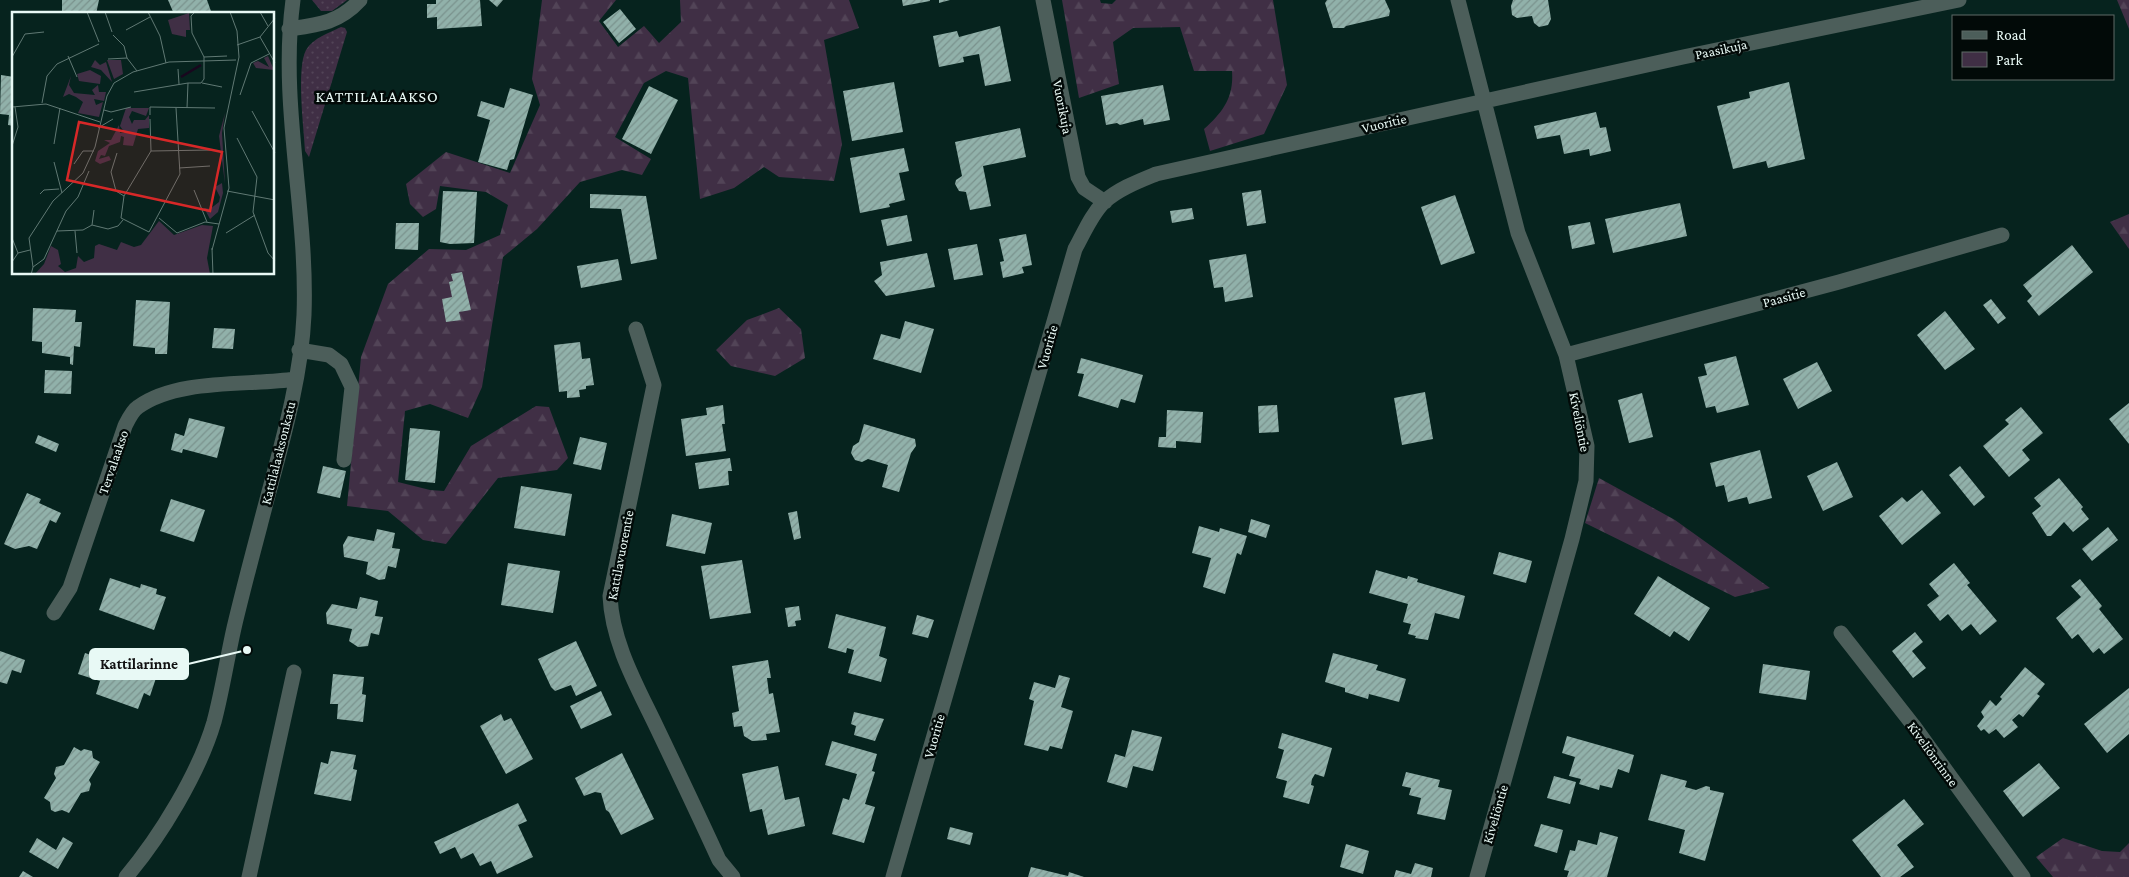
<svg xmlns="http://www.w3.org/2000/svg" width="2129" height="877" font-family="'Crimson Pro',serif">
	<defs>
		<pattern id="green-dots" width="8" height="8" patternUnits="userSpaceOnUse" patternTransform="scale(1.25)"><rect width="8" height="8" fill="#402f45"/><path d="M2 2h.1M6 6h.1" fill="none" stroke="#524457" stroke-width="1.8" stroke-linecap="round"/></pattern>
		<pattern id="forest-firs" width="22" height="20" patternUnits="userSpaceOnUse" patternTransform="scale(1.25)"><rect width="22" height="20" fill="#402f45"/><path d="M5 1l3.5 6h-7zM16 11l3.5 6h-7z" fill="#524457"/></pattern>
		<pattern id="building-hatch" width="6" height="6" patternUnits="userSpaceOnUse" patternTransform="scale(1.25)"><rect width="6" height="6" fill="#91b1aa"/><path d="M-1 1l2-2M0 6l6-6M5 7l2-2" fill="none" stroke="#7a928d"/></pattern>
	</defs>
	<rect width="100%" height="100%" fill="#06231e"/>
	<!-- green -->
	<path fill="url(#green-dots)" d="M312 0H347L332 11H321Z
		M341 27 345 28 347 32 309 157 305 151C304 128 296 69 306 50 313 38 329 33 341 27Z"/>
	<!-- forest -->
	<path fill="url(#forest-firs)" d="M542 0H616L599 21 618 47 644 26 659 43 681 22 680 0H849L859 28 824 40 842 144 834 181 779 177 764 167 734 188 700 199 688 78 666 71 644 83 615 137 651 159 642 175 622 170 580 182 537 229 503 257 482 387 468 418 430 404 405 411 398 482 430 490 444 491 471 446 536 406 549 407 568 458 557 470 498 478 446 544 423 540 388 511 347 506 361 357 388 284 429 249 466 250 500 235 508 205 486 192 440 186 436 209 423 217 410 204 406 184 446 152 510 173 540 105 532 79Z
		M1062 0H1100L1101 3 1112 4 1116 0H1273L1287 85 1264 134 1210 151 1204 129C1223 112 1234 97 1232 71H1194L1180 27 1133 28 1113 42 1119 84 1079 98Z
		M2117 0H2129V29Z
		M2129 214V249L2110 222Z
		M779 308 801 329 805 358 775 376 731 366 716 350 747 320Z
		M1599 478 1675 520 1770 588 1735 597 1585 523Z
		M2063 838 2102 851 2120 852 2129 843V877H2053L2036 857Z"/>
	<!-- building -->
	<path fill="url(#building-hatch)" d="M62 0H99L96 14H62Z
		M168 0H207L212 14H174Z
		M436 0H480L482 26 437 29V17L427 18V4H436Z
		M489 0H503L497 7Z
		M902 0H930V1L903 6Z
		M939 0H950L939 3Z
		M1327 0H1385L1390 11 1389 16 1346 26 1344 28H1333L1325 3Z
		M1513 0H1548L1551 19 1548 25 1539 27 1534 23 1532 16 1517 18 1512 15 1511 6Z
		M620 9 636 29 619 43 603 22Z
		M1000 26 1011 81 985 86 979 54 963 57 964 62 939 67 933 36 957 31 959 37Z
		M1 75 14 77V126L8 125 9 115 0 114Z
		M894 82 903 132 852 141 843 91Z
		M1789 82 1805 159 1768 168 1766 161 1733 169 1717 106 1750 98 1749 92Z
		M1163 85 1170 120 1144 125 1143 119 1120 125 1117 123 1106 125 1101 96Z
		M649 86 678 100 651 154 622 139Z
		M510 88 533 95 514 159 510 160 507 170 478 162 490 120 477 116 481 101 504 108Z
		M1596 112 1600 128 1606 127 1611 151 1590 156 1589 149 1564 154 1560 135 1537 139 1534 126Z
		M1020 128 1026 157 983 166 991 206 970 210 966 192 959 191 955 184 956 180 962 176 955 142Z
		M904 148 909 171 899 173 905 200 889 204 890 207 860 213 850 158Z
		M1261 190 1266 223 1247 226 1242 193Z
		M443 191 477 192 474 243 450 244 440 242Z
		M590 194 646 196 657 259 631 264 621 209 590 208Z
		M1455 195 1475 253 1441 265 1421 207Z
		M1680 203 1687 236 1613 253 1605 219Z
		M1192 208 1194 219 1172 223 1170 211Z
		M907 215 912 241 887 246 881 220Z
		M1590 222 1595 244 1572 249 1568 226Z
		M396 223H419L418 250 395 249Z
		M1026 234 1032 265 1022 267 1024 273 1003 278 1000 262 1004 261 999 239Z
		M977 244 983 275 954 280 948 249Z
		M2072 245 2093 272 2039 316 2027 301 2032 296 2023 285Z
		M927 253 935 287 886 296 874 281 882 275 880 262Z
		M1246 254 1253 297 1225 302 1223 287 1214 288 1209 260Z
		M618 259 622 280 581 288 577 266Z
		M462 272 471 310 459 312 461 320 446 322 442 299 452 297 449 282 453 281 451 274Z
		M1991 299 2006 318 1998 324 1983 305Z
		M136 300 170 302 167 354H155V348L133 346Z
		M33 308 76 310 75 322H82L80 347 74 346 73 365 70 364V357L42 353V342L32 341Z
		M1945 311 1975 349 1945 370 1917 335Z
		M905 321 934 329 921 373 873 359 881 334 900 339Z
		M214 328 235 329 233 349 212 348Z
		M580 342 582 359 590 358 594 385 586 386V389L579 390 580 397 567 398V391L559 392 554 345Z
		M1736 356 1749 405 1717 413 1715 406 1706 408 1698 377 1707 375 1704 364Z
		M1081 358 1143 375 1135 403 1121 399 1118 408 1078 396 1084 374 1077 373Z
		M1817 362 1832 391 1798 409 1783 379Z
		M45 370 72 371 71 394 44 393Z
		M1425 392 1433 439 1402 445 1394 398Z
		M1642 393 1653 437 1629 443 1618 400Z
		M2129 403V444L2109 419Z
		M723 405 725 424H722L726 451 686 456 681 419 707 415 706 408Z
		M1277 405 1279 432 1259 433 1258 406Z
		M2021 407 2043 433 2022 450 2030 460 2009 477 1983 446 2009 424 2005 420Z
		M1167 410 1203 412 1201 443 1176 441V448L1158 447 1159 437H1166Z
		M189 418 225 427 217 458 183 449 182 453 171 450 175 433 184 436Z
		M864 424 915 439 916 446 911 453 899 492 882 487 888 465 868 459 862 462 855 460 851 453 853 446 859 442Z
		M410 428 440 431 435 483 405 480Z
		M38 435 59 444 56 452 35 443Z
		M580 437 607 443 601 470 573 464Z
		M1760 450 1772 498 1749 504 1747 497 1728 502 1724 485 1716 487 1710 463Z
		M730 458 732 471H728L729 485 699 489 695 463Z
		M1837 462 1853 497 1823 511 1807 476Z
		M323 466 346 471 340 498 317 493Z
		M1960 466 1985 497 1974 506 1949 475Z
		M2059 478 2083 507 2081 509 2089 519 2073 532 2064 522 2051 536H2047L2032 513 2041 506 2034 498Z
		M521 486 572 494 565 536 514 528Z
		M1922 490 1941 513 1902 545 1879 516 1902 497 1907 502Z
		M27 493 41 499 39 503 61 513 56 523 50 520 37 549 29 546 15 549 4 544Z
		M171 499 205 510 194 542 160 531Z
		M797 511 801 538 794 540 788 513Z
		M672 514 712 523 705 554 666 546Z
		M1251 519 1270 525 1266 538 1248 532Z
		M1199 526 1219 532 1220 528 1247 536 1241 555 1237 553 1225 594 1203 587 1211 558 1192 553Z
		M2108 527 2118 540 2092 561 2082 549Z
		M377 529 395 533 392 548 400 549 396 568 388 566 385 579 379 580 366 574 368 562 344 557 343 545 348 536 374 541Z
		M1499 552 1532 561 1526 583 1493 574Z
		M742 560 751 613 710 619 701 566Z
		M508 563 560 571 553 613 501 605Z
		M1954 563 1970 583 1967 585 1997 621 1980 635 1971 624 1962 631 1948 614 1940 621 1927 605 1939 596 1929 584Z
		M1376 570 1407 579 1408 576 1418 579 1417 582 1465 596 1459 619 1435 613 1428 640 1415 638 1416 636 1408 634 1411 624 1403 622 1408 604 1369 593Z
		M1658 576 1710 608 1689 641 1674 631 1670 637 1634 614Z
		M110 578 140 588 141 584 157 589 156 594 166 597 154 630 99 610Z
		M2080 579 2102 606 2099 609 2123 639 2104 654 2099 648 2093 653 2078 634 2072 639 2056 618 2081 597 2071 586Z
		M360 597 378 601 375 616 383 617 379 635 371 633 368 646 358 647 349 641 352 629 327 624 326 613 332 604 357 609Z
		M799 606 801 620 795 621 796 626 788 627 785 608Z
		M836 614 886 627 879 656 887 659 881 682 848 673 854 650 847 648 846 653 828 648Z
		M917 615 934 620 928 638 912 634Z
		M1915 632 1923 642 1912 651 1926 668 1913 678 1892 651Z
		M576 641 597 686 576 696 571 685 555 691 551 687 538 659Z
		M99 649 159 669 150 696 144 693 138 709 96 694 100 681 78 674 85 653 97 657Z
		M0 651 25 660 21 673 12 670 7 684 0 682Z
		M1333 653 1378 665 1376 670 1406 679 1399 702 1369 694 1368 699 1345 692V688L1325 682Z
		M768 660 771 678H767L769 694 773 693 780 732 766 734 767 740 752 741 744 736 742 726 734 727 732 713 739 711 732 666Z
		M1763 664 1810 671 1806 700 1759 693Z
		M2025 667 2045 684 2037 694 2040 696 2023 717 2019 714 2012 720 2018 727 2004 738 1996 729 1989 734 1984 729 1981 731 1977 726 1984 717 1981 712 1990 700 1996 706 2002 699 2000 697Z
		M333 674 364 677 362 694 366 695 363 722 337 719 338 704H330Z
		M1059 675 1070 678 1061 707 1073 711 1062 749 1050 746 1048 751 1024 745 1034 701 1029 699 1034 682 1055 688Z
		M2129 688V734L2107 753 2084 724Z
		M601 691 612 715 581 729 570 706Z
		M854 712 884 719 875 741 854 735 856 726 851 724Z
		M501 714 504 721 511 718 533 759 506 774 480 726Z
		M1132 730 1162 737 1153 771 1133 766 1127 788 1107 782 1115 754 1125 757Z
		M1282 733 1332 748 1324 777 1315 774 1312 779 1311 785 1314 786 1309 804 1283 797 1287 781 1276 778 1284 750 1278 748Z
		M1567 736 1634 755 1629 773 1618 769 1612 788 1600 785 1599 790 1579 784 1581 779 1569 776 1575 757 1562 753Z
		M832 741 877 754 872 771 875 772 865 804 875 807 864 843 832 834 843 798 849 800 857 774 825 765Z
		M74 747 81 751 84 749 92 751 93 758 100 762 89 780 91 784 89 791 81 793 69 813 62 810 55 812 51 810 50 802 44 798 56 778 54 774 56 767 64 765Z
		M331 751 356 755 353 769 357 770 351 801 314 794 321 762 328 764Z
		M622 753 654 819 621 835 609 812 606 810 601 793 595 792 584 796 575 778Z
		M2039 763 2060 788 2023 817 2003 791Z
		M778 766 785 800 799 797 805 826 768 835 762 809 750 812 742 774Z
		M1406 772 1440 780 1438 787 1452 790 1445 820 1417 814 1421 798 1409 795 1411 788 1402 786Z
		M1661 774 1687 781 1685 787 1696 790 1706 786 1710 787V790L1724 793 1705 861 1679 853 1685 830 1648 820Z
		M1554 776 1576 782 1570 804 1547 798Z
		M1904 799 1924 824 1897 845 1914 867 1900 877H1881L1852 840Z
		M518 803 527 821 518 825 533 857 497 874 491 861 480 866 473 853 461 859 455 847 440 854 434 842Z
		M1541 824 1563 830 1557 853 1534 846Z
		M950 827 973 833 970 845 947 839Z
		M1600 832 1618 837 1607 877H1567L1569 871 1564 870 1570 850 1575 851 1578 840 1597 845Z
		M63 837 73 843 58 869 29 852 37 838 56 850Z
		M1346 844 1369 851 1363 874 1340 867Z
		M1415 863 1433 868 1431 877H1394L1396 870 1411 874Z
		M1031 867 1068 876 1069 872 1084 877H1028Z
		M23 871 33 877H19Z"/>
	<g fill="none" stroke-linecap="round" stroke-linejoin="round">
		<!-- minor -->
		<path stroke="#4c5e5a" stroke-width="15" d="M1043 0 1078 177 1084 188 1105 202
			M1458 0 1518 233 1566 355 1587 446 1586 481 1572 539 1477 877
			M289 29C318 25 339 23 360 0
			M636 329 654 385 610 596C612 643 637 686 657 728 678 772 699 816 719 860L733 877
			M299 350 329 355 341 364 352 387 344 460
			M1566 355 1839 282 2002 235
			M54 613 70 588 125 426C128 420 132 411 138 407 178 378 249 386 295 379
			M1841 633 1913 725 2023 877
			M126 877C160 837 199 773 214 722 222 692 227 659 234 628 242 594 251 560 260 526 277 459 301 385 304 315 308 210 279 105 293 0
			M249 877 294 672
			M893 877 1075 249C1084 233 1091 215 1104 202 1118 189 1139 181 1156 174L1683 57 1959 0"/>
	</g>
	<g text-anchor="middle" stroke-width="5" stroke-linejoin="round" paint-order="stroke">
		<!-- street labels -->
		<g font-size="14" fill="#e8f9f5" stroke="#020a08">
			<text transform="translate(1721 49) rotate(-12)" y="5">Paasikuja</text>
			<text transform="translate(1063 107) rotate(79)" y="5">Vuorikuja</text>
			<text transform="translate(1384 123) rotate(-13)" y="5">Vuoritie</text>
			<text transform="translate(1784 297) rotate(-15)" y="5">Paasitie</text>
			<text transform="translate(1047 347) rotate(-74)" y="5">Vuoritie</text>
			<text transform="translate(1580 422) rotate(79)" y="5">Kiveliöntie</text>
			<text transform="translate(278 453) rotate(-76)" y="5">Kattilalaaksonkatu</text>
			<text transform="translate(113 462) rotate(-71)" y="5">Tervalaakso</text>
			<text transform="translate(620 555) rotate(-79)" y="5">Kattilavuorentie</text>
			<text transform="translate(934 736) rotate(-74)" y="5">Vuoritie</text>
			<text transform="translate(1933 754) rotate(54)" y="5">Kiveliönrinne</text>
			<text transform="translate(1495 814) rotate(-74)" y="5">Kiveliöntie</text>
		</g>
		<!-- quarter labels -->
		<g font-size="16" letter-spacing="1" fill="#e8f9f5" stroke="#020a08">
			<text x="377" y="102">KATTILALAAKSO</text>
		</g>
	</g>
	<!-- overview -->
	<g transform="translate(12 12)">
		<rect width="262" height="262" fill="#06231e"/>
		<path d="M177 1 178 18H174V25L160 22 156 8ZM256 44 262 58 244 56 241 51 246 49 257 55 252 46Z" fill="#402f45"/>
		<path d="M83 48 88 53 94 50 100 70 89 58 79 55ZM95 48H109L111 62 102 67ZM78 58 89 64 88 72 67 69 65 62ZM59 64 57 73 62 81 83 83 80 78 86 73 87 80H94L92 89 82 87 84 93 91 90 87 105 66 101 71 90 64 85 57 82 51 85ZM114 96H137L134 104 120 99 117 105 120 112 122 108H133L137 103V116L126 117 121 134 111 133 112 125 109 124 108 130 97 134 93 144 89 143 87 147 97 144 99 148 88 152 83 149 86 139 98 131 92 128H99L107 113 108 121H113L108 114ZM213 101 210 121 213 172 207 124ZM210 171 211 181 206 200 198 207 192 196 198 197 207 190 208 185 203 175ZM147 209 162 223 190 213 201 214 195 246 198 262 22 263 32 252 39 234 46 238 49 252 46 254 53 260 64 256 66 244 72 250 82 246 83 234 87 232 105 238 109 230 122 235 129 233Z" fill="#402f45"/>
		<path fill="none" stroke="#19071e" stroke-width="2.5" d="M169 65 189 53"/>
		<path fill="none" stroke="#607974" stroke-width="1" d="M75 0 87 30M93 0 100 20M136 0 148 24 154 51M248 0 256 14M114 18 138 5M101 23 112 34 115 46 125 59M248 25 263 51M225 33 248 25 263 6M56 44 65 65M0 45 13 22 32 20M192 45 215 44M96 47 115 46M166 57 167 72M190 71 210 75M122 80 176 71M228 83 239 51 257 42M30 91 35 64 45 52 87 32M0 95 34 92 88 110M175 96 176 71H189L192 67V45L180 21 179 4 183 0M92 98 99 100 119 95M240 99 263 141M138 103V95L203 96M138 107 139 139M86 116 101 107M225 126 245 165 241 200 256 241 263 249M42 132 48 96M0 134 6 115 3 95M105 141 99 160 104 179 112 184 109 206 137 220 168 162 164 96M42 150 50 181M62 152 71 139H82M167 156 198 154M182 178 195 210M215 179 263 188M28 182 32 178 47 177M112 184 139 139 199 138M147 206 165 221 193 210 207 212M80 213 96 217 106 214 111 208M80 213 82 198M45 219 71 218 80 213M63 219 65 241M214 221 243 203M0 226 6 241M200 236 201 263M200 238 217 176 212 116 227 45 225 19 218 0M0 250 6 241 18 238M21 255 32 247 54 199 66 185 77 159M19 263 21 255 17 226 41 189 71 161 83 135 95 84 102 71 121 60 157 50 224 48"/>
		<path fill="#d62828" fill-opacity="0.15" stroke="#d62828" stroke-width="2.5" d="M67 110 210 140 198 199 55 168Z"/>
		<rect width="262" height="262" fill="none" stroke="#e8f9f5" stroke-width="2.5"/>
	</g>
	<!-- callouts -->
	<path fill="none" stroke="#e8f9f5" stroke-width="2" d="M247 650L188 664"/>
	<circle fill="#e8f9f5" stroke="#020a08" stroke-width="2" cx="247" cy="650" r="5"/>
	<rect fill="#e8f9f5" stroke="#e8f9f5" stroke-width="2" x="90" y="649" width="98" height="30" rx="5"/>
	<g font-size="15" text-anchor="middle" font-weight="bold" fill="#111">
		<text x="139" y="669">Kattilarinne</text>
	</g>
	<!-- legend -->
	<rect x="1952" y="15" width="162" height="65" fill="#020a08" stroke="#5e6a67"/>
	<rect x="1962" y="31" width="25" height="8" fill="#4c5e5a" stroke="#5e6a67"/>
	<text x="1996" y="40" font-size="15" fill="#e8f9f5">Road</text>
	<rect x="1962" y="52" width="25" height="15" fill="#402f45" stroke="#5e6a67"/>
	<text x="1996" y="65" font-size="15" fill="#e8f9f5">Park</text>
</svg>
